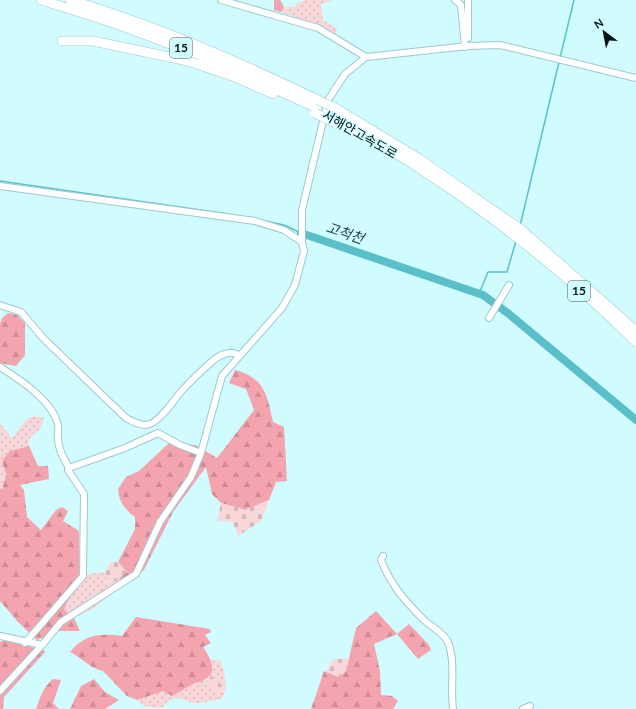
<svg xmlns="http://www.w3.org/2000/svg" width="636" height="709" font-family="Lato,'Noto Sans KR',sans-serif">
	<defs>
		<pattern id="grass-dots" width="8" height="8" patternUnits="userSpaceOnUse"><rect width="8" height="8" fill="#f8d7da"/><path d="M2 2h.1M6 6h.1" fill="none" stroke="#d3b8ba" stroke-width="1.8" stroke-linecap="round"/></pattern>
		<pattern id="forest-firs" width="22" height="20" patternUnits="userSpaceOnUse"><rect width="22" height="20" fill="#f4a4af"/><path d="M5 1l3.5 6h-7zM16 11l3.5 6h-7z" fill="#d08c96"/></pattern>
		<pattern id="cemetery-stones" width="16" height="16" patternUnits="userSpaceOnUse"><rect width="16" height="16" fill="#f8d7da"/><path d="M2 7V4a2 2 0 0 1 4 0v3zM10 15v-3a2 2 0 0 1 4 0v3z" fill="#d3b8ba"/></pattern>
	</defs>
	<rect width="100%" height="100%" fill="#d0fbff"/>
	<!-- grass -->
	<path fill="url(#grass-dots)" d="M305 0H333L321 4 323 20 337 28 336 34 323 27 281 12 284 7H295L296 4Z
		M33 416 44 418 40 429 29 439V446L10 451 2 490 0 488V423L12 438 26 420Z
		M105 572 109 586 119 578 125 583 94 608 74 618 64 610 79 575Z
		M211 659 221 661C224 673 230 688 221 699 214 700 207 702 200 703 180 704 180 688 161 708L144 706 137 700 163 691 183 690 195 683 206 680V685L220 694 218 682 210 675 212 666Z"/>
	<!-- forest -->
	<path fill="url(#forest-firs)" d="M274 0H280L284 7 281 12 274 10Z
		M8 313 17 315 25 323V355L16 366 0 363V324L2 318Z
		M235 370C265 378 267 395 273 422L284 427 287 481 276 482 269 500 245 510 221 503 212 494 206 467 173 512 144 570 125 583 119 578 127 572 118 562 135 529V517C125 510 119 502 118 489L126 477 139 471 169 443 196 445 217 458 254 410 246 389 229 383Z
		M29 446 38 466H48L49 479 20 485 24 490 27 517 41 530 56 510 62 507 68 511 63 521 79 531V575L64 610 74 618 80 631H60L37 640 18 622 0 601V488L2 490 6 474 2 461 10 451Z
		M376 611 397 634 409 624 429 645 431 650 418 659 397 634 374 644 380 671 381 695 392 696 398 701 393 709H311L324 671 339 677 346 671 356 628Z
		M136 617 210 629 211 632 205 635 211 643 203 647C210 657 219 673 204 680 201 682 198 682 195 683 187 687 180 692 172 696L163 691 137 700 127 696 103 671C91 669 81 657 70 652 84 634 101 633 122 636Z
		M4 640 46 651 4 697 3 709H0V642Z
		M53 679 61 680 53 703 59 709H36C40 698 43 687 53 679Z
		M94 679 105 692 119 700 105 709H70L81 686Z"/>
	<!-- cemetery -->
	<path fill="url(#cemetery-stones)" d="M269 500 261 521 238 536 233 522 217 521 221 503 245 510Z
		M111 562H118L127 572 109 586 105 572Z
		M333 659H349L346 671 339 677 326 672Z
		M210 675 224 687 220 695 206 685V680Z"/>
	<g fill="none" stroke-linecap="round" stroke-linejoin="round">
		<!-- stream -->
		<path stroke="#59c0c9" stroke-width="1.5" d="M560 58 574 0
			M0 181 228 214
			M265 221 284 225 301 233
			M520 226 559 62
			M479 294 488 272H507L516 241"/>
		<!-- river -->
		<path stroke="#59c0c9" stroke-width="8" d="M301 233 483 295 509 314 636 420"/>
		<!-- minor casing -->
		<g stroke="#9fc8cc" stroke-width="8">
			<path id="minor" d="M221 0 318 28 366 57 468 46 500 45 636 78
				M455 0 461 5 465 47
				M468 0V38
				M0 186 255 221 284 230 302 242
				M0 305 21 312 43 338 126 418C132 421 138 425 146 425 158 424 172 403 179 394 185 387 214 357 222 355 228 352 234 352 239 355
				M489 318 509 285
				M0 367C19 379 53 401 58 425 59 430 57 435 58 440 59 451 64 459 69 468L125 448 158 433 180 445 201 453
				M383 556 381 560C391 585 404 600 423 619 431 627 443 632 448 642 456 663 450 687 453 709
				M0 636 42 645
				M25 643 83 576 84 494 68 470
				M0 691 42 645 61 622 136 574 160 522 191 477 201 453 222 376 282 308 295 285 304 251 302 242V210L328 100 345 74 366 57
				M523 709 530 706"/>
		</g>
		<!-- highway casing -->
		<g stroke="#9fc8cc" stroke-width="10">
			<path id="highway" d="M41 0 114 23 197 54 317 108
				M70 0C157 26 237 61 318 100
				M62 41H93L188 61 235 77 273 94
				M337 109 418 158 523 231 636 331
				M335 118C444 177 548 255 636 342"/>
		</g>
		<!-- minor -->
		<use href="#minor" stroke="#fff" stroke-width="6"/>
		<!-- highway -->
		<use href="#highway" stroke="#fff" stroke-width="9"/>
		<!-- highway-bridge casing -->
		<g stroke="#9fc8cc" stroke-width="10" stroke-linecap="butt">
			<path id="highway-bridge" d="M318 100 337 109
				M315 113 335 123"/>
		</g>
		<!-- highway-bridge -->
		<use href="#highway-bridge" stroke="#fff" stroke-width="9"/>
	</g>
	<g text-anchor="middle" stroke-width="3" stroke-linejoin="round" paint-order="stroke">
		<!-- shield labels -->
		<g fill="#d0fbff" stroke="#41595b" stroke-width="1">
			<rect x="170" y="38" width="22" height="20" rx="3"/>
			<rect x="568" y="281" width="22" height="20" rx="3"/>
		</g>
		<g font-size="12" font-weight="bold" fill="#041315">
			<text x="181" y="52">15</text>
			<text x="579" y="295">15</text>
		</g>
		<!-- street labels -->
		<g font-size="13" fill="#041315" stroke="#d0fbff">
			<text transform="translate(360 134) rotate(30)" y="5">서해안고속도로</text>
		</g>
		<!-- water labels -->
		<g font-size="14" font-style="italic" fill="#19484c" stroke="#d0fbff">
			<text transform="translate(345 233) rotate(19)" y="5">고척천</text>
		</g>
	</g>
	<!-- north arrow -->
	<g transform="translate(604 32) rotate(328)" stroke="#d0fbff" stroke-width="3" paint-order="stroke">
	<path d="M0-3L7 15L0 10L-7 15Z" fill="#041315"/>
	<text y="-6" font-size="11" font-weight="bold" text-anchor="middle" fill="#041315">N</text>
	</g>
</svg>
